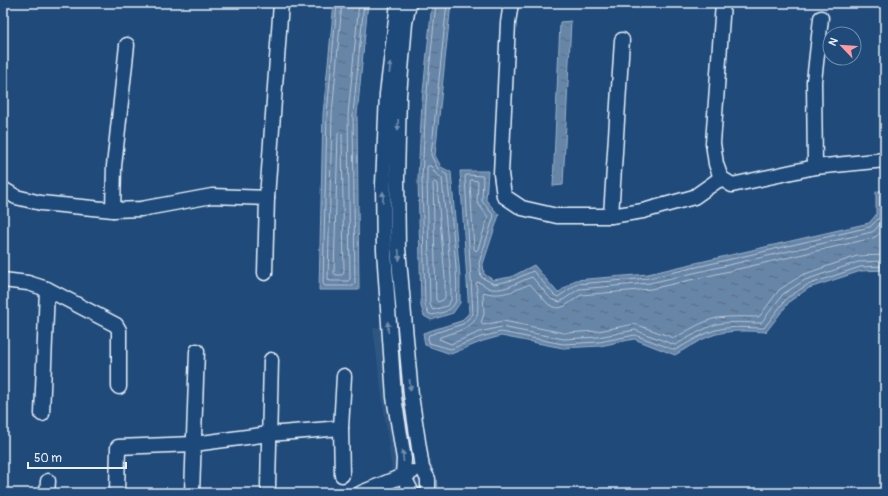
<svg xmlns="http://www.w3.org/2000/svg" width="888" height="496" font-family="Pangolin,sans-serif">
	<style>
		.built { fill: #2e5683 }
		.water { fill: url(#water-ripples); stroke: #9ab0c7 }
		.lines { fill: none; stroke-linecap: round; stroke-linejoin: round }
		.shore { stroke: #b4c6d8; stroke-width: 1 }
		.street-casing { stroke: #e8f1f8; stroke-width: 17 }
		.street { stroke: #1f4a7a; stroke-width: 14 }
		.oneway { fill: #6f8dac }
	</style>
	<defs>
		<pattern id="water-ripples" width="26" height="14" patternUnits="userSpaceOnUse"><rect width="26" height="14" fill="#6685a7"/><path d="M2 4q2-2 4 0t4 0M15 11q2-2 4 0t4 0" fill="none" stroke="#596d82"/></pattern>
	</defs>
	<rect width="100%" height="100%" fill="#1f4a7a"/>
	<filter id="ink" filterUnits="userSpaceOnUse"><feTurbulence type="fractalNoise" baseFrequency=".025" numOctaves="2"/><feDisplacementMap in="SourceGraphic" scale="8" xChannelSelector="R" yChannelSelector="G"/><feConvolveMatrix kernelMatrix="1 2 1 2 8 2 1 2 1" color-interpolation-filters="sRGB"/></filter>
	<g filter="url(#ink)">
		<path class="built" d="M407 324 415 404 440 493H399L392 471 373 328Z"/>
		<g class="water">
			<path d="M334 3H368L357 115 359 290H319L323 114Z"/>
			<path d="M432 3H451L435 155 441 167 451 172 460 277V303L453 313 431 320 424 316 421 306 418 178 422 102Z"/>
			<path d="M571 21 563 185 553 186 560 22Z"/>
			<path d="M460 171H488L486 200 499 215 483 264 484 274 493 280 511 277 534 265 558 293 575 280 648 274 869 223 876 215V192L885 189V270L861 271 809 288 790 301 766 332C751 331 736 330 721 333 705 336 689 347 675 355L634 339 600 346 563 348 501 336 483 341 451 354 425 345 423 333 461 321 469 313Z"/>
		</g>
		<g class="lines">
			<g class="shore">
				<path d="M337 3 327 114 323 284 325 286H353L355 284 353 115 364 3"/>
				<path d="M342 3 332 114 328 279 330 281H348L350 279 348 115 359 3"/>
				<path d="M436 3 426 102 422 177 425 305 428 313 432 315C441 313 450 312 455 303 461 293 449 194 447 175L438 169 431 155 447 3"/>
				<path d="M340 132 342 134 344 273 342 275H336L334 273 338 134Z"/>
				<path d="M429 166H431L435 173 442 178 451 278V300L447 306 433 310 432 309 430 304 427 178V167Z"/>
				<path d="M471 180 478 181 477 202 488 217 478 249 476 251 474 249 470 182Z"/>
				<path d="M435 182 437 184 445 278V298L443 300 438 302 436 300 433 184Z"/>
				<path d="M885 193 880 196V217L870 227 649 278 577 284 558 297 554 295 533 271 513 280 494 284 481 277 479 263 494 216 482 201 483 176 466 175 465 177 473 314 463 324 429 335 428 338 429 343 451 349 481 337 501 332 563 344 599 342 635 335 675 350C689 343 704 332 720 329 735 326 749 328 764 328L787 298 807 285 860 267 885 266"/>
				<path d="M885 217 876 229 872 232 650 283 579 289 560 302 551 299 532 277C519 281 506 291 492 289 487 288 482 283 478 282L476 283C477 292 479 307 477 315 474 329 451 333 440 337L439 339 451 344 480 332 501 327 564 339 598 337 635 330 675 345C688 338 702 329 717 324 732 321 747 323 761 323L783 294 805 280 858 262 885 261"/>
				<path d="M885 228 878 235 873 238 651 289 581 295 565 306 559 308 553 307 548 304 530 284C515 290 500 298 484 292L483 294 484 314 481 323 483 325 503 321 564 333 598 331 635 324 674 338C688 331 702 321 717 318 731 316 745 317 759 317L779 290 802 275 857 256 885 255"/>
			</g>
			<defs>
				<g id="street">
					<path d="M398 3 387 94 383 184 384 250 394 397 404 459 403 475 412 493"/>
					<path d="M409 3 405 23 399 95 397 178 398 248 411 395 422 468 428 479V493"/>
					<path d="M511 3 508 23 501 174 504 196 522 208 557 216H611L643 211 694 197 721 178"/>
					<path d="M723 3 713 143 716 164 721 178 732 185 815 167 885 160"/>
					<path d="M815 167 814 81 821 18"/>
					<path d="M3 189 16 197 41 203 113 210 141 209 212 196 267 198"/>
					<path d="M113 210 114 166 127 45"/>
					<path d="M611 216 622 40"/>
					<path d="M265 273 267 198 281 3"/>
					<path d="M3 280 28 283 47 289 116 325 119 330V387"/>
					<path d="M42 414 47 289"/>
					<path d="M342 475 341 428 344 376"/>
					<path d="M268 486 271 360"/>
					<path d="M47 493 48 481"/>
					<path d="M117 493 118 447 194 444 269 434 341 428"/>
					<path d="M192 493 197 351"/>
					<path d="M361 493 412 472"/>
				</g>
			</defs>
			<use href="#street" class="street-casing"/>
			<use href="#street" class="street"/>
		</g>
		<defs><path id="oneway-solid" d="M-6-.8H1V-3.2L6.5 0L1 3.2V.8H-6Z"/></defs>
		<g class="oneway">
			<use href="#oneway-solid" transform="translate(390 68) rotate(-83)"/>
			<use href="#oneway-solid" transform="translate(398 125) rotate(92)"/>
			<use href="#oneway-solid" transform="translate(383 197) rotate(-91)"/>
			<use href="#oneway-solid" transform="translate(399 255) rotate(86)"/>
			<use href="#oneway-solid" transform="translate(388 327) rotate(-93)"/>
			<use href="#oneway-solid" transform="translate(410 385) rotate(85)"/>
			<use href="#oneway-solid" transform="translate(403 456) rotate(-95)"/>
		</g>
	</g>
	<rect width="888" height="496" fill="none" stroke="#1f4a7a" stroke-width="16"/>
	<rect x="8" y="8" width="872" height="480" fill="none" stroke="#e8f1f8" stroke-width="1.5" filter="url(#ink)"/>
	<g transform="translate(842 46) rotate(295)"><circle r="19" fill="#1f4a7a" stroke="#6f8dac"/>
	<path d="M0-3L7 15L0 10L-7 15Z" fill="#ff9aa2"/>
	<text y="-6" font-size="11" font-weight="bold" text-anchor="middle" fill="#e8f1f8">N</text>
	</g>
	<path d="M28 462v6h98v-6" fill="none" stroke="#e8f1f8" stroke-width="2"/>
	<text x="34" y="462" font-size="12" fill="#e8f1f8" stroke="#1f4a7a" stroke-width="3" paint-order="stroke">50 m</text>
</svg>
